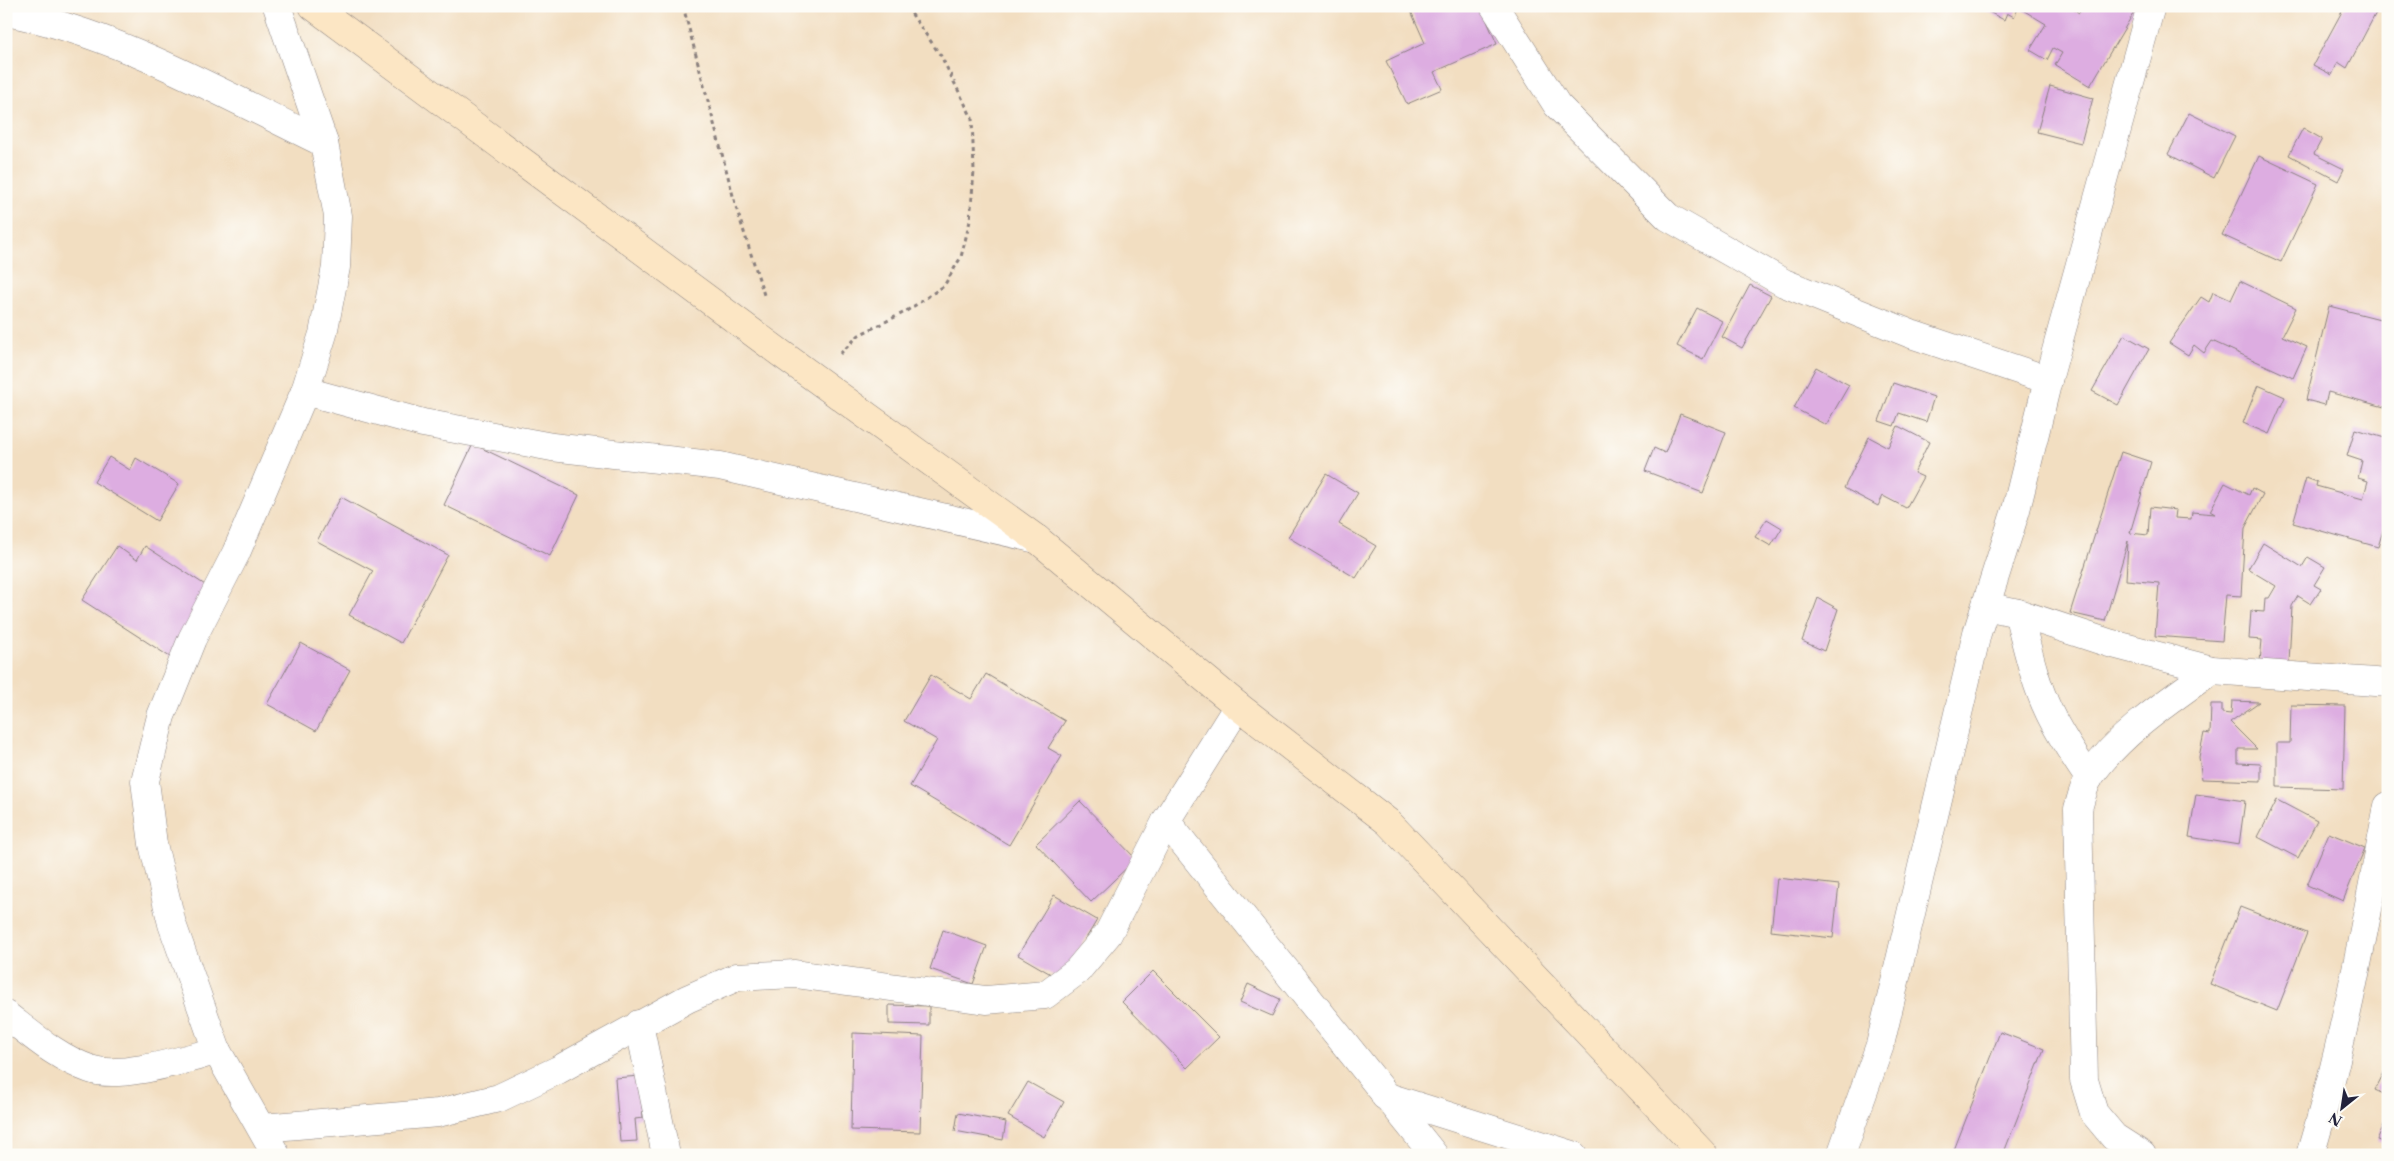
<svg xmlns="http://www.w3.org/2000/svg" width="2394" height="1161" font-family="'Libre Caslon Text',serif">
	<style>
		.building { fill: #ddade1 }
		.lines { fill: none; stroke-linecap: round; stroke-linejoin: round }
		.street-casing { stroke: #8a807e; stroke-width: 29 }
		.secondary-casing { stroke: #8a807e; stroke-width: 29 }
		.path { stroke: #8a807e; stroke-width: 3; stroke-dasharray: 4 4; stroke-linecap: butt }
		.street { stroke: #fff; stroke-width: 28 }
		.secondary { stroke: #fce6c4; stroke-width: 28 }
	</style>
	<rect width="100%" height="100%" fill="#fdfcf7"/>
	<filter id="ink" filterUnits="userSpaceOnUse"><feTurbulence type="fractalNoise" baseFrequency=".02" numOctaves="2"/><feDisplacementMap in="SourceGraphic" scale="10" xChannelSelector="R" yChannelSelector="G"/><feConvolveMatrix kernelMatrix="1 2 1 2 8 2 1 2 1" color-interpolation-filters="sRGB"/></filter>
	<filter id="wash" filterUnits="userSpaceOnUse"><feTurbulence type="fractalNoise" baseFrequency=".0096" numOctaves="4" result="noise"/><feDisplacementMap in="SourceGraphic" scale="20" xChannelSelector="R" yChannelSelector="G"/><feGaussianBlur stdDeviation="1.12" result="paint"/><feColorMatrix in="noise" values="0 0 0 0 0 0 0 0 0 0 0 0 0 0 0 0 0 1.4 0 .05"/><feComposite in="paint" operator="in"/></filter>
	<g filter="url(#wash)">
		<rect width="100%" height="100%" fill="#f2dec1"/>
		<g id="blocks">
			<g class="building">
				<path d="M1416 6H1492L1486 19 1497 44 1434 72 1442 89 1407 104 1386 61 1425 43 1410 9Z"/>
				<path d="M1978 6H2013L2018 9 2014 17 2007 13 2004 20Z"/>
				<path d="M2016 6H2069L2079 13 2083 6H2131L2136 9 2090 86 2055 65 2062 53 2053 48 2047 60 2030 50 2046 24Z"/>
				<path d="M2345 6 2379 7 2347 68 2338 62 2332 75 2313 65Z"/>
				<path d="M2050 86 2093 98 2081 143 2037 132Z"/>
				<path d="M2189 113 2235 136 2214 178 2168 154Z"/>
				<path d="M2303 128 2322 139 2314 154 2344 169 2338 181 2289 155Z"/>
				<path d="M2259 156 2318 184 2281 262 2222 235Z"/>
				<path d="M2240 281 2296 308 2282 336 2307 347 2293 378 2212 341 2204 353 2194 345 2188 355 2169 343 2201 297 2209 302 2213 292 2231 300Z"/>
				<path d="M1750 285 1771 296 1742 348 1722 337Z"/>
				<path d="M2329 306 2388 321V408L2328 392 2325 405 2306 400Z"/>
				<path d="M1697 308 1722 321 1703 359 1677 346Z"/>
				<path d="M2124 335 2149 349 2118 405 2092 391Z"/>
				<path d="M1816 367 1849 385 1826 425 1794 408Z"/>
				<path d="M1893 383 1934 397 1926 422 1899 413 1894 426 1879 421Z"/>
				<path d="M2258 385 2285 397 2269 434 2243 423Z"/>
				<path d="M1680 414 1726 432 1703 493 1645 471 1654 448 1665 453Z"/>
				<path d="M1898 426 1929 442 1914 473 1923 477 1906 508 1883 496 1878 506 1844 488 1869 437 1888 447Z"/>
				<path d="M2355 429 2388 439V514L2378 547 2293 523 2306 478 2317 482 2316 486 2363 499 2368 481 2358 478 2362 461 2347 456Z"/>
				<path d="M473 444 579 495 550 556 444 505Z"/>
				<path d="M2121 452 2151 462 2130 533 2148 535 2150 507 2176 510 2175 518 2191 519 2192 512 2215 514 2210 511 2225 483 2249 495 2252 488 2263 494 2245 528 2241 596 2226 595 2222 641 2155 636 2159 583 2126 580 2128 541 2105 621 2070 613Z"/>
				<path d="M109 457 130 470 136 458 179 484 157 521 94 482Z"/>
				<path d="M1326 474 1358 493 1339 524 1376 546 1356 578 1288 537Z"/>
				<path d="M341 497 448 555 401 643 349 615 373 571 317 541Z"/>
				<path d="M1767 519 1782 528 1771 546 1755 537Z"/>
				<path d="M2263 543 2302 567 2308 557 2325 567 2314 585 2321 589 2311 604 2298 596 2292 606 2289 663 2260 662 2262 640 2249 639 2251 611 2264 612 2265 598H2269L2276 586 2248 569Z"/>
				<path d="M117 546 137 560 145 546 213 590 170 657 82 600Z"/>
				<path d="M1818 598 1838 609 1824 651 1802 641Z"/>
				<path d="M301 643 350 670 316 731 267 704Z"/>
				<path d="M986 674 1065 721 1048 748 1062 756 1009 845 910 786 937 740 904 721 931 675 971 699Z"/>
				<path d="M2232 701 2259 702 2230 722 2257 749H2238V763L2261 764V781L2202 779 2199 757 2204 733 2210 734 2211 704H2222V713L2231 714Z"/>
				<path d="M2291 705 2345 706 2343 789 2277 787V743H2290Z"/>
				<path d="M2196 794 2245 801 2239 845 2189 837Z"/>
				<path d="M2277 800 2317 821 2298 858 2258 837Z"/>
				<path d="M1080 801 1136 859 1091 902 1036 844Z"/>
				<path d="M2329 833 2365 848 2343 901 2307 885Z"/>
				<path d="M1777 878 1839 885 1833 938 1771 931Z"/>
				<path d="M1054 895 1097 920 1061 980 1018 955Z"/>
				<path d="M2240 907 2307 933 2277 1011 2210 984Z"/>
				<path d="M943 930 987 946 973 984 930 969Z"/>
				<path d="M1153 971 1219 1037 1187 1068 1122 1002Z"/>
				<path d="M1248 984 1280 999 1272 1016 1240 1002Z"/>
				<path d="M889 1005 929 1006V1025L889 1024Z"/>
				<path d="M2000 1032 2044 1049 2003 1155H1952Z"/>
				<path d="M853 1033 923 1036 920 1132 851 1130Z"/>
				<path d="M2388 1065V1096L2375 1090Z"/>
				<path d="M640 1076 643 1118 635 1119 637 1141 620 1142 615 1078Z"/>
				<path d="M1028 1082 1064 1102 1044 1137 1008 1116Z"/>
				<path d="M958 1113 1006 1122 1003 1140 955 1131Z"/>
				<path d="M2388 1116V1144L2377 1140Z"/>
				<path d="M2382 1149 2388 1152V1155H2379Z"/>
			</g>
		</g>
	</g>
	<g filter="url(#ink)">
		<use href="#blocks" fill-opacity="0" stroke="#8a807e" stroke-width="1"/>
		<g class="lines">
			<defs>
				<g id="street">
					<path d="M1494 6 1557 105 1668 217 1784 283 1911 334 2048 380"/>
					<path d="M6 12C118 33 222 94 324 143"/>
					<path d="M305 391 423 423 552 447 720 466 1037 539"/>
					<path d="M1986 606 2018 613 2109 643 2212 670 2388 683"/>
					<path d="M2018 613C2027 646 2034 681 2049 712 2060 735 2074 756 2089 778"/>
					<path d="M1166 821 1434 1155"/>
					<path d="M6 1015C32 1035 58 1058 90 1069 121 1080 184 1059 217 1051"/>
					<path d="M639 1024 666 1155"/>
					<path d="M1385 1096 1573 1155"/>
					<path d="M262 1128 438 1113 499 1098 558 1070 687 999 737 977 795 974 986 1000 1045 995 1077 971 1108 934 1166 821 1238 706"/>
					<path d="M276 1155 217 1051 172 924 153 844 145 781 161 716 192 639 236 553 305 391 323 334 336 267 338 216 324 143 277 6"/>
					<path d="M1841 1155 1880 1045 1977 633 2016 510 2048 380 2151 6"/>
					<path d="M2142 1155 2114 1137 2094 1113 2084 1080 2078 809C2081 798 2084 785 2090 776 2121 732 2169 701 2212 670"/>
					<path d="M2310 1155C2345 1041 2365 923 2388 806"/>
				</g>
				<path id="secondary" d="M313 6 783 355 1037 539 1238 706 1388 822 1704 1155"/>
			</defs>
			<use href="#street" class="street-casing"/>
			<use href="#secondary" class="secondary-casing"/>
			<g class="path">
				<path d="M683 6 736 207 765 298"/>
				<path d="M840 354 859 335 905 312 944 286 961 257 970 221 974 171 972 118 941 56 906 6"/>
			</g>
			<use href="#street" class="street"/>
			<use href="#secondary" class="secondary"/>
		</g>
	</g>
	<rect width="2394" height="1161" fill="none" stroke="#fdfcf7" stroke-width="25"/>
	<g transform="translate(2342 1108) rotate(210)" stroke="#fdfcf7" stroke-width="4" paint-order="stroke">
	<path d="M0-4L9 19L0 12L-9 19Z" fill="#22223b"/>
	<text y="-8" font-size="14" font-weight="bold" text-anchor="middle" fill="#22223b">N</text>
	</g>
</svg>
